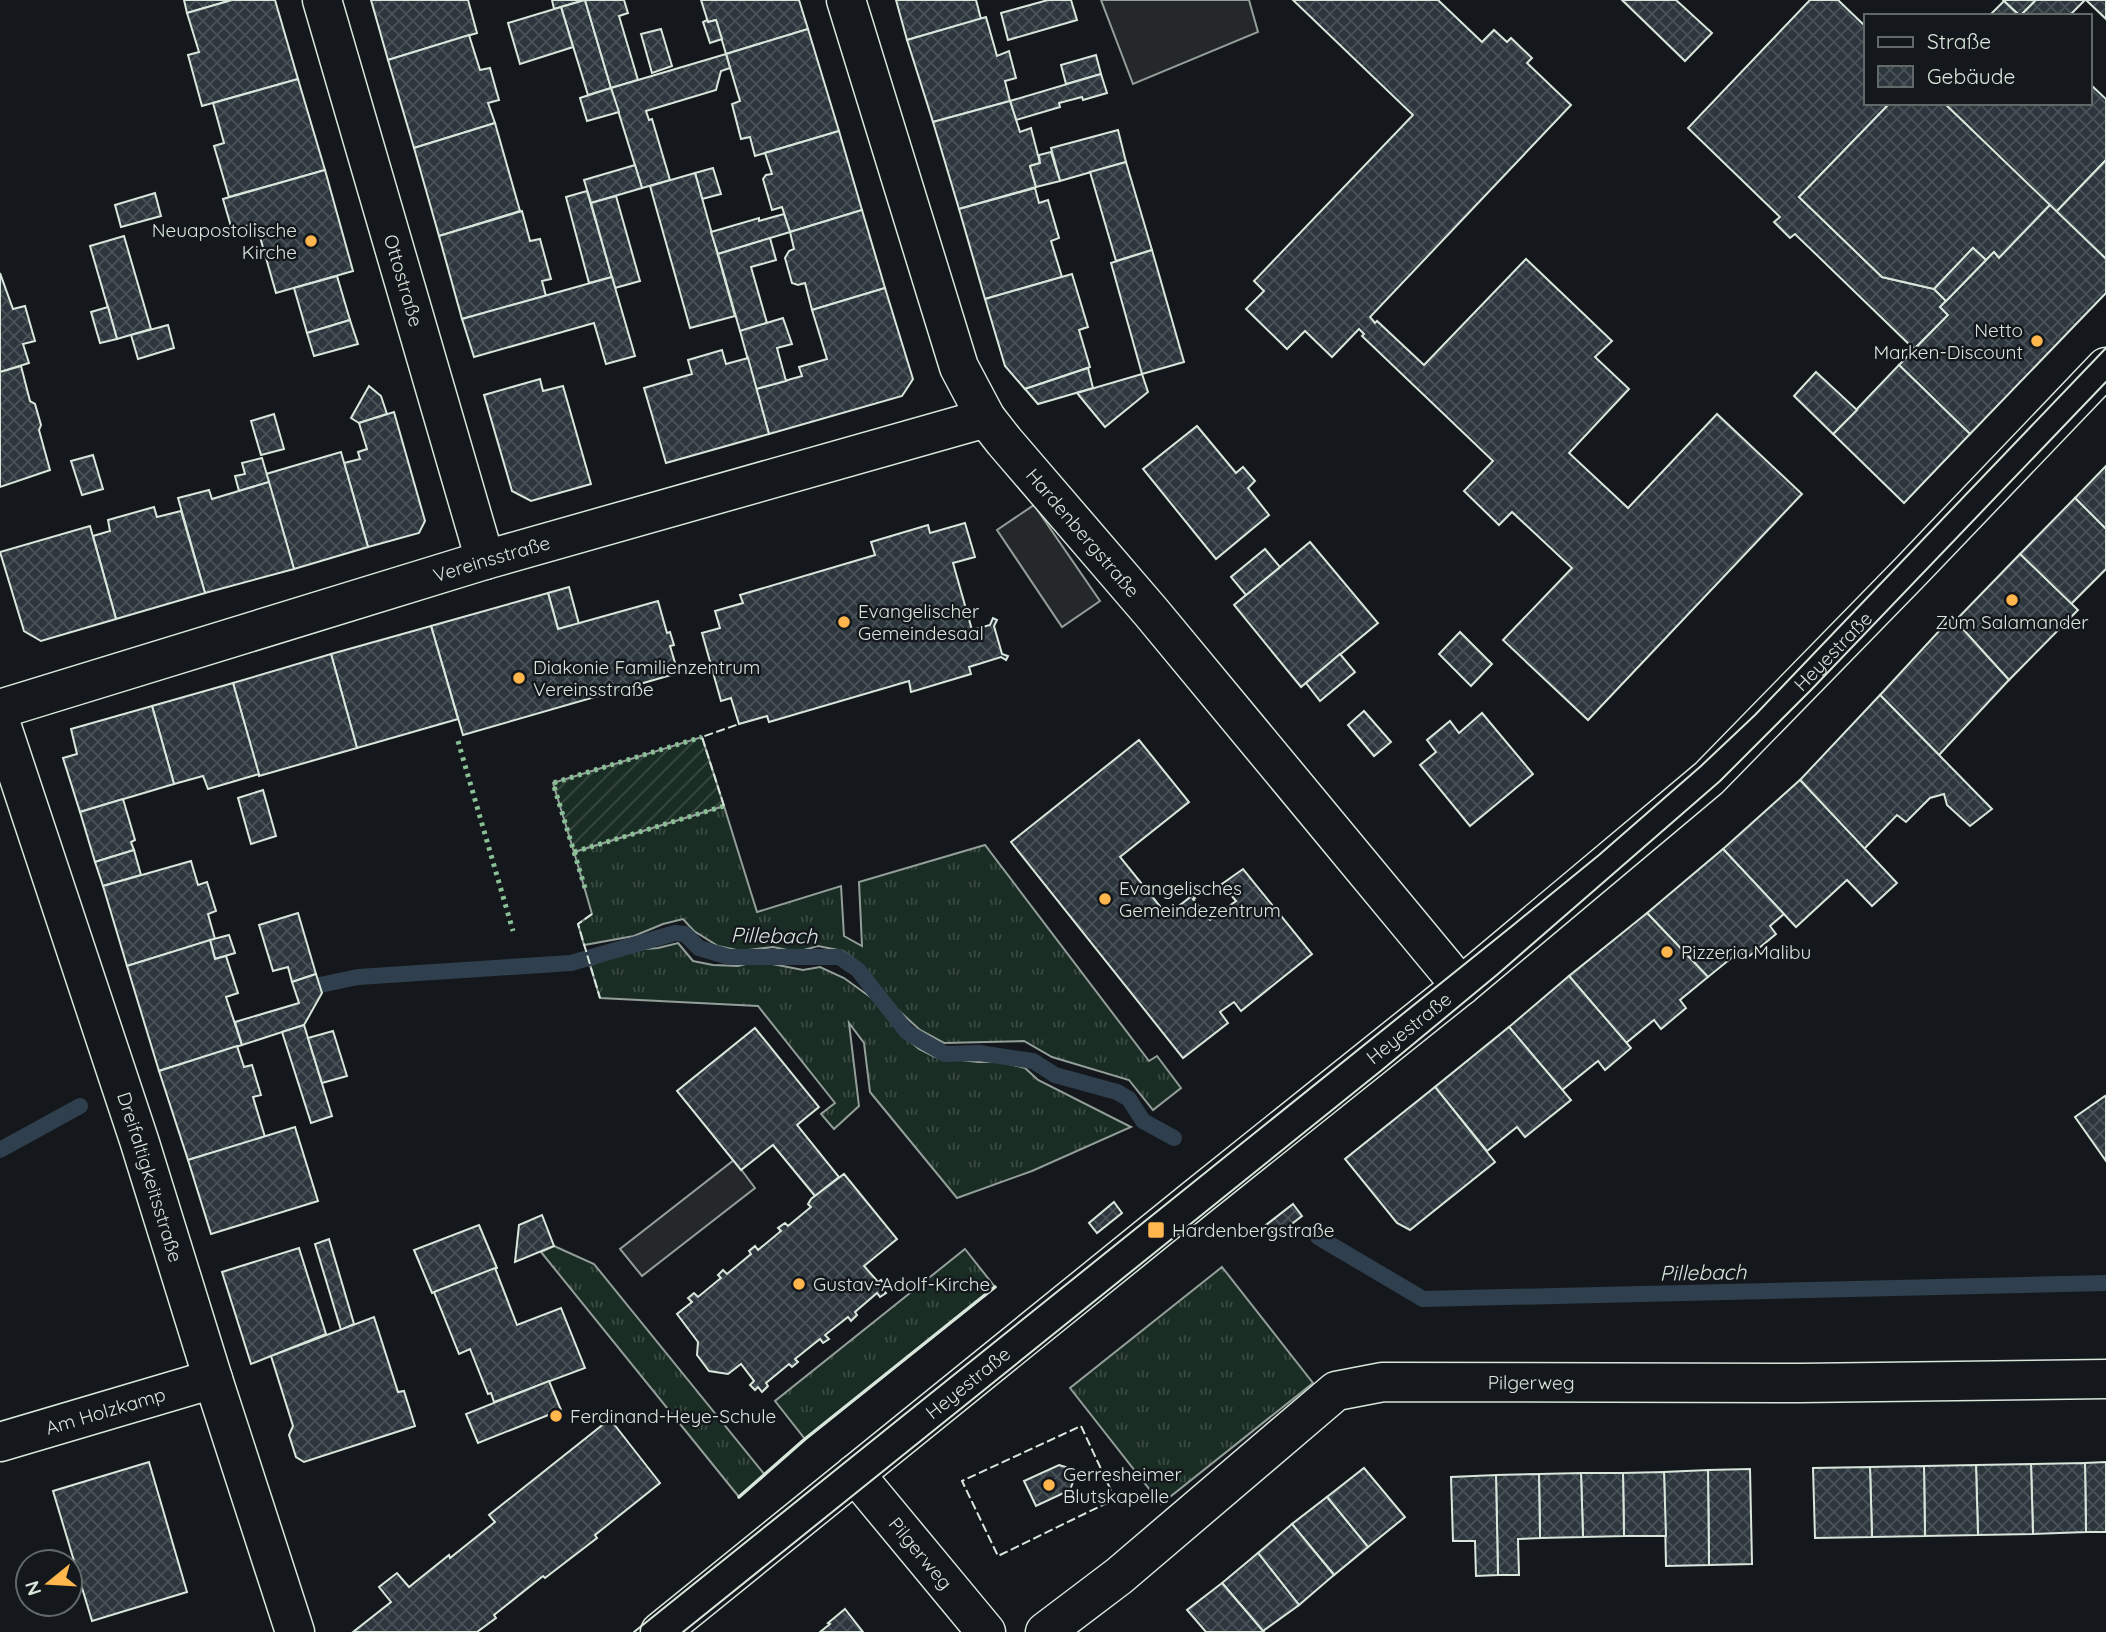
<svg xmlns="http://www.w3.org/2000/svg" width="2106" height="1632" font-family="Quicksand,sans-serif">
	<style>
		.grass { fill: url(#grass-tufts); stroke: #939e99; stroke-width: 2 }
		.garden { fill: url(#garden-furrows); stroke: #939e99; stroke-width: 2 }
		.parking { fill: #24282b; stroke: #939e99; stroke-width: 2 }
		.lines { fill: none; stroke-linecap: round; stroke-linejoin: round }
		.stream { stroke: #2f3f4d; stroke-width: 16 }
		.building { fill: url(#building-cross-hatch); stroke: #d8e6dc; stroke-width: 2 }
		.street-casing { stroke: #d8e6dc; stroke-width: 41 }
		.secondary-casing { stroke: #d8e6dc; stroke-width: 41 }
		.street { stroke: #14181c; stroke-width: 38 }
		.secondary { stroke: #14181c; stroke-width: 38 }
		.tram { stroke: #d8e6dc; stroke-width: 2 }
		.hedge { stroke: #8ac095; stroke-width: 5; stroke-dasharray: 3.5 5; stroke-linecap: butt }
		.fence { stroke: #d8e6dc; stroke-width: 2; stroke-dasharray: 9 3.5; stroke-linecap: butt }
		.wall { stroke: #d8e6dc; stroke-width: 3.5 }
		.poi-dot { fill: #ffb74d; stroke: #14181c; stroke-width: 2.5 }
		.labels { text-anchor: middle; dominant-baseline: central; stroke-width: 5; stroke-linejoin: round; paint-order: stroke }
		.poi-label { font-size: 19px; fill: #d8e6dc; stroke: #14181c; text-anchor: start }
		.street-label { font-size: 19px; fill: #d8e6dc; stroke: #14181c }
		.water-label { font-size: 21px; font-style: italic; fill: #d8e6dc; stroke: #14181c }
	</style>
	<defs>
		<pattern id="grass-tufts" width="24" height="20" patternUnits="userSpaceOnUse" patternTransform="scale(1.75)"><rect width="24" height="20" fill="#1a2d24"/><path d="M3 7l-1-3M5 7V3M7 7l1-3M15 17l-1-3M17 17v-4M19 17l1-3" fill="none" stroke="#3b4b43"/></pattern>
		<pattern id="garden-furrows" width="10" height="10" patternUnits="userSpaceOnUse" patternTransform="scale(1.75)"><rect width="10" height="10" fill="#1a2d24"/><path d="M-1 1l2-2M0 10L10 0M9 11l2-2" fill="none" stroke="#3b4b43"/></pattern>
		<pattern id="building-cross-hatch" width="8" height="8" patternUnits="userSpaceOnUse" patternTransform="scale(1.75)"><rect width="8" height="8" fill="#2c363c"/><path d="M0 0l8 8M0 8l8-8" fill="none" stroke="#4a5358"/></pattern>
	</defs>
	<rect width="100%" height="100%" fill="#14181c"/>
	<g class="grass">
		<path d="M724 806 757 912 841 886 844 936 862 946 859 882 985 845 1149 1061 1157 1056 1181 1088 1153 1110 1129 1080 1052 1057 1024 1041 944 1043 920 1030 897 1009 862 965 843 951 818 946 797 952 773 947 741 951 718 946 694 931 683 919 663 924 634 936 584 945 578 924 592 914 574 852Z"/>
		<path d="M678 943 693 961 713 965 738 966 757 961 803 970 820 967 844 978 880 1004 905 1037 919 1049 935 1057 978 1062H1000L1025 1068 1038 1080 1131 1127 1032 1171 957 1198 870 1092 864 1043 849 1023 859 1106 834 1129 821 1114 835 1103 758 1006 600 998 590 965 631 950 658 948Z"/>
		<path d="M554 1246 594 1264 765 1475 739 1497 541 1252Z"/>
		<path d="M965 1249 995 1287 805 1439 775 1401Z"/>
		<path d="M1222 1267 1313 1383 1161 1504 1070 1388Z"/>
	</g>
	<path class="garden" d="M702 737 724 806 574 852 553 783Z"/>
	<g class="parking">
		<path d="M1101 0H1249L1258 32 1133 84Z"/>
		<path d="M1034 505 1100 601 1062 627 997 530Z"/>
		<path d="M734 1160 755 1188 642 1276 620 1249Z"/>
	</g>
	<g class="lines">
		<g class="stream">
			<path d="M320 985 358 977 571 963 675 933 685 934 699 948 729 957H839L858 970 907 1032 945 1054 979 1053 1033 1061 1055 1075 1117 1092 1129 1099 1143 1121 1174 1138"/>
			<path d="M0 1150 80 1106"/>
			<path d="M1318 1237 1423 1299 2106 1283"/>
		</g>
	</g>
	<g class="building">
		<path d="M184 0H232L187 13Z"/>
		<path d="M232 0H275L298 79 202 106 188 55 199 52 187 13Z"/>
		<path d="M371 0H468L477 33 388 60Z"/>
		<path d="M552 0H585L554 9Z"/>
		<path d="M585 0 611 88 588 95 561 7Z"/>
		<path d="M585 0H624L628 13 619 16 638 80 611 88Z"/>
		<path d="M701 0H799L808 29 726 54 716 20 708 22Z"/>
		<path d="M896 0H976L981 19 907 40Z"/>
		<path d="M1048 0H1071L1077 20 1008 40 1001 13Z"/>
		<path d="M1293 0H1438L1482 42 1494 30 1507 42 1511 38 1532 58 1527 63 1571 105 1370 317 1375 323 1377 321 1424 365 1526 259 1612 341 1595 357 1629 389 1569 453 1628 508 1717 414 1802 494 1588 720 1503 640 1572 568 1512 512 1499 525 1464 491 1493 461 1362 336 1364 334 1359 329 1332 357 1305 331 1287 349 1246 309 1264 291 1254 281 1413 115Z"/>
		<path d="M1622 0H1676L1712 33 1685 61Z"/>
		<path d="M1810 0H1838L1866 27V103H1890L1799 197 1882 277 1934 289 1946 301 1940 307 1948 315 1914 349 1795 234 1790 238 1774 222 1780 217 1688 128Z"/>
		<path d="M2003 0H2036L2020 16Z"/>
		<path d="M2036 0H2085L2069 16H2020Z"/>
		<path d="M2086 0H2106V19Z"/>
		<path d="M2004 1 2020 16H1989Z"/>
		<path d="M561 7 573 47 520 64 508 23Z"/>
		<path d="M986 17 997 56 1009 51 1016 78 1005 81 1010 101 933 122 907 40Z"/>
		<path d="M707 20 708 22 716 20 722 39 710 43 703 22Z"/>
		<path d="M661 29 672 66 652 73 641 34Z"/>
		<path d="M808 29 839 131 755 156 750 137 741 139 732 104 740 101 726 54Z"/>
		<path d="M469 35 480 70 490 68 499 100 488 103 495 123 414 148 388 60Z"/>
		<path d="M726 54 730 68 721 71 716 90 646 111 649 120 652 119 670 180 642 188 611 88Z"/>
		<path d="M1096 55 1101 74 1066 84 1061 65Z"/>
		<path d="M1101 74 1107 93 1083 100 1082 97 1059 103 1060 107 1016 120 1010 101Z"/>
		<path d="M298 79 325 170 229 197 214 146 224 143 213 103Z"/>
		<path d="M2090 84 2106 99V160L2056 212 1944 103H2090Z"/>
		<path d="M611 88 619 112 587 121 580 98Z"/>
		<path d="M1010 101 1020 132 1031 128 1040 163 1030 166 1036 187 959 209 933 122Z"/>
		<path d="M1890 103H1944L2050 205 1999 258 1994 252 1986 260 1973 248 1934 289 1882 277 1799 197Z"/>
		<path d="M495 123 520 211 439 236 414 148Z"/>
		<path d="M1118 130 1126 162 1060 181 1051 148Z"/>
		<path d="M839 131 862 210 790 232 782 207 772 210 763 179 766 175 772 174 765 153Z"/>
		<path d="M1051 152 1060 181 1036 187 1030 166 1040 163 1039 155Z"/>
		<path d="M2106 160V259L2056 212Z"/>
		<path d="M1126 162 1152 250 1116 261 1090 172Z"/>
		<path d="M635 165 642 188 591 203 584 180Z"/>
		<path d="M713 168 721 194 702 199 695 173Z"/>
		<path d="M325 170 353 271 276 293 256 223 232 230 223 199Z"/>
		<path d="M695 173 735 316 690 328 650 186Z"/>
		<path d="M1035 188 1039 203 1048 200 1059 238 1051 241 1062 277 985 299 959 209Z"/>
		<path d="M587 191 612 277 589 283 566 197Z"/>
		<path d="M155 193 161 216 121 227 115 205Z"/>
		<path d="M616 196 640 281 615 288 591 203Z"/>
		<path d="M2050 205 2106 259V293L1970 434 1899 365 1948 315 1940 307 1946 301 1994 252 1999 258Z"/>
		<path d="M862 210 885 288 812 310 805 283 798 285 792 283 785 258 789 251 794 249 790 232Z"/>
		<path d="M522 211 530 241 540 239 551 279 542 281 546 296 462 319 439 236Z"/>
		<path d="M784 214 790 232 718 254 711 232 759 218V221Z"/>
		<path d="M124 236 151 329 117 339 90 246Z"/>
		<path d="M770 238 776 260 751 267 767 323 740 331 718 254Z"/>
		<path d="M1973 248 1986 260 1946 301 1934 289Z"/>
		<path d="M1152 250 1184 362 1142 374 1111 263Z"/>
		<path d="M0 273 13 309 25 306 35 341 23 344 29 363 0 372Z"/>
		<path d="M1072 274 1088 327 1079 330 1090 367 1025 389 1005 366 985 299Z"/>
		<path d="M337 276 350 320 307 333 294 288Z"/>
		<path d="M612 277 635 356 606 364 594 323 474 357 462 319Z"/>
		<path d="M885 288 913 379 902 396 769 434 756 389 802 376 799 367 827 359 812 310Z"/>
		<path d="M108 307 117 339 100 343 91 312Z"/>
		<path d="M783 318 792 344 777 348 786 381 756 389 740 331Z"/>
		<path d="M350 320 358 344 314 356 307 333Z"/>
		<path d="M168 325 174 348 138 359 131 335Z"/>
		<path d="M722 350 726 364 748 358 769 434 666 463 644 388 692 374 688 360Z"/>
		<path d="M1899 365 1970 434 1904 503 1833 434Z"/>
		<path d="M21 366 30 401 35 404 41 425 39 430 50 470 0 487V372Z"/>
		<path d="M1088 368 1093 388 1038 404 1025 389Z"/>
		<path d="M1816 372 1857 410 1833 434 1794 396Z"/>
		<path d="M1142 374 1148 392 1105 427 1077 393Z"/>
		<path d="M540 379 543 391 563 386 591 484 531 501 512 491 484 395Z"/>
		<path d="M369 386 381 396 387 414 359 423 351 418Z"/>
		<path d="M394 412 425 521 419 533 368 547 344 463 360 459 358 452 367 449 359 423Z"/>
		<path d="M274 414 284 449 261 455 251 421Z"/>
		<path d="M1197 426 1236 473 1243 467 1255 481 1248 488 1269 515 1216 559 1143 469Z"/>
		<path d="M341 452 368 547 294 569 266 474Z"/>
		<path d="M93 455 103 489 82 495 71 461Z"/>
		<path d="M262 458 269 482 239 491 235 476 245 474 242 463Z"/>
		<path d="M2106 466V529L2075 498Z"/>
		<path d="M269 482 294 569 205 593 178 498 209 490 212 499Z"/>
		<path d="M2075 498 2106 529V569L2071 604 2020 554Z"/>
		<path d="M154 507 157 517 181 511 205 593 116 619 93 536 110 531 108 520Z"/>
		<path d="M965 523 975 557 953 563 972 630 990 625 993 618 997 620 994 626 1002 654 1008 656 1006 660 1001 657 969 667 971 674 911 692 909 681 769 722 767 716 739 724 731 698 721 701 702 633 720 628 715 611 743 603 740 595 875 555 871 542 928 525 930 533Z"/>
		<path d="M90 526 116 619 41 641 24 631 0 552Z"/>
		<path d="M1310 542 1378 623 1301 687 1234 605Z"/>
		<path d="M1265 549 1280 567 1246 595 1231 577Z"/>
		<path d="M2020 554 2078 610 2009 680 1955 621Z"/>
		<path d="M569 587 579 624 558 629 548 593Z"/>
		<path d="M548 593 558 629 658 601 667 633 670 632 674 645 670 646 678 673 463 735 431 626Z"/>
		<path d="M1952 617 2009 680 1939 755 1880 695Z"/>
		<path d="M431 626 458 719 357 748 331 654Z"/>
		<path d="M1460 632 1492 664 1471 686 1439 654Z"/>
		<path d="M331 654 357 748 259 776 233 683Z"/>
		<path d="M1340 654 1355 672 1320 701 1306 683Z"/>
		<path d="M233 683 259 774 208 789 203 776 174 784 152 706Z"/>
		<path d="M1880 695 1939 755 1992 809 1970 826 1947 805 1944 794 1930 798 1906 822 1897 815 1864 849 1800 780Z"/>
		<path d="M152 706 174 784 80 812 63 758 77 754 71 729Z"/>
		<path d="M1364 711 1391 742 1374 756 1348 725Z"/>
		<path d="M1482 713 1533 774 1470 826 1420 765 1436 752 1427 740 1450 721 1459 733Z"/>
		<path d="M1139 740 1189 802 1120 857 1167 915 1193 895 1195 898 1193 899 1210 920 1236 901 1222 884 1243 869 1312 954 1241 1011 1234 1002 1220 1012 1228 1023 1183 1058 1011 842Z"/>
		<path d="M1800 780 1897 883 1872 906 1847 880 1796 927 1723 849Z"/>
		<path d="M263 790 276 836 251 844 238 798Z"/>
		<path d="M123 799 135 840 131 842 134 850 95 862 80 812Z"/>
		<path d="M1723 849 1784 914 1770 926 1776 934 1747 958 1740 951 1708 977 1647 913Z"/>
		<path d="M134 850 141 875 103 886 95 862Z"/>
		<path d="M191 861 198 885 207 882 216 911 208 914 215 939 127 966 103 886Z"/>
		<path d="M298 913 316 974 292 982 288 967 273 971 259 925Z"/>
		<path d="M1647 913 1708 977 1680 1000 1686 1008 1661 1029 1654 1020 1626 1043 1569 976Z"/>
		<path d="M229 935 235 953 215 959 210 940Z"/>
		<path d="M210 940 215 959 226 956 238 993 226 997 242 1045 159 1071 127 966Z"/>
		<path d="M316 974 322 993 304 1025 242 1045 235 1022 299 1003 292 982Z"/>
		<path d="M1569 976 1631 1048 1605 1070 1598 1061 1562 1090 1509 1027Z"/>
		<path d="M304 1025 332 1116 311 1123 282 1032Z"/>
		<path d="M1509 1027 1571 1100 1525 1137 1517 1127 1487 1151 1435 1087Z"/>
		<path d="M755 1028 819 1107 797 1125 839 1177 815 1196 773 1145 741 1170 677 1091Z"/>
		<path d="M333 1031 347 1076 322 1083 308 1038Z"/>
		<path d="M237 1046 244 1067 252 1065 261 1095 253 1097 265 1137 188 1160 159 1071Z"/>
		<path d="M1435 1087 1495 1162 1410 1230 1397 1223 1345 1159Z"/>
		<path d="M2105 1096 2106 1098V1161L2075 1117Z"/>
		<path d="M295 1127 318 1201 211 1234 188 1160Z"/>
		<path d="M844 1174 897 1239 864 1266 878 1282 881 1280 885 1286 882 1289 886 1293 880 1297 877 1293 855 1312 857 1315 851 1321 848 1317 825 1335 829 1339 823 1343 820 1339 795 1359 798 1362 792 1367 789 1364 766 1383 768 1386 762 1392 758 1387 755 1390 750 1385 754 1381 741 1364 728 1374 709 1371 697 1355 698 1342 677 1314 692 1302 688 1298 694 1293 698 1297 721 1278 718 1275 723 1270 727 1274 751 1254 749 1251 755 1246 758 1250 781 1231 778 1228 785 1223 788 1226 811 1207 808 1204 811 1199Z"/>
		<path d="M1114 1202 1122 1213 1097 1233 1089 1223Z"/>
		<path d="M1293 1204 1302 1216 1276 1236 1266 1225Z"/>
		<path d="M542 1215 554 1246 515 1262 519 1225Z"/>
		<path d="M479 1225 497 1268 432 1293 414 1250Z"/>
		<path d="M329 1239 354 1324 341 1330 315 1244Z"/>
		<path d="M299 1248 326 1334 251 1364 222 1272Z"/>
		<path d="M495 1268 517 1325 561 1308 585 1368 494 1402 491 1393 488 1394 470 1349 459 1354 434 1292Z"/>
		<path d="M374 1317 398 1392 404 1391 415 1426 304 1462 296 1457 289 1435 293 1426 271 1356Z"/>
		<path d="M549 1381 561 1410 478 1443 466 1414Z"/>
		<path d="M610 1419 660 1483 595 1535 597 1538 545 1578 543 1576 494 1615 496 1618 477 1632H353L391 1602 379 1587 397 1573 409 1587 449 1555 450 1558 495 1522 489 1515Z"/>
		<path d="M149 1462 187 1592 92 1621 53 1491Z"/>
		<path d="M2106 1462V1532H2086L2085 1463Z"/>
		<path d="M2085 1463 2086 1532 2033 1534 2031 1464Z"/>
		<path d="M2031 1464 2033 1534 1978 1535 1976 1465Z"/>
		<path d="M1059 1465 1069 1468 1074 1479 1070 1490 1036 1506 1024 1481Z"/>
		<path d="M1976 1465 1978 1535 1925 1536 1924 1466Z"/>
		<path d="M1924 1466 1925 1536 1872 1537 1870 1467Z"/>
		<path d="M1870 1467 1872 1537 1815 1538 1813 1468Z"/>
		<path d="M1364 1468 1405 1517 1368 1547 1327 1497Z"/>
		<path d="M1750 1469 1752 1564 1709 1565 1708 1470Z"/>
		<path d="M1708 1470 1709 1565 1666 1566 1664 1472Z"/>
		<path d="M1664 1472 1666 1536H1624L1623 1473Z"/>
		<path d="M1581 1473H1623L1624 1536 1583 1537Z"/>
		<path d="M1581 1473 1583 1537 1540 1538 1539 1474Z"/>
		<path d="M1539 1474 1540 1538 1518 1539 1519 1575H1498L1496 1475Z"/>
		<path d="M1496 1475 1498 1575 1476 1576 1475 1541H1453L1451 1477Z"/>
		<path d="M1327 1497 1368 1547 1334 1575 1292 1524Z"/>
		<path d="M1292 1524 1334 1575 1299 1605 1258 1553Z"/>
		<path d="M1258 1553 1299 1605 1263 1631 1222 1583Z"/>
		<path d="M1222 1583 1263 1631 1264 1632H1206L1187 1610Z"/>
		<path d="M845 1609 863 1632H820L830 1624 828 1623Z"/>
	</g>
	<g class="lines">
		<defs>
			<g id="street">
				<path id="s1" d="M322 0 485 560"/>
				<path id="s2" d="M846 0 959 367 986 418 1004 441 1151 612 1461 986"/>
				<path id="s3" d="M0 709 485 560 986 418"/>
				<path id="s4" d="M0 721 139 1140 213 1379 295 1632"/>
				<path id="s5" d="M0 1442 213 1379"/>
				<path id="s6" d="M855 1474 986 1632"/>
				<path id="s7" d="M1045 1632 1119 1576 1336 1391 1383 1382 1800 1383 2106 1379"/>
			</g>
			<g id="secondary">
				<path id="s8" d="M660 1632 1196 1198 1461 986 1709 778 1912 570 2106 367"/>
			</g>
		</defs>
		<use href="#street" class="street-casing"/>
		<use href="#secondary" class="secondary-casing"/>
		<use href="#street" class="street"/>
		<use href="#secondary" class="secondary"/>
		<g class="tram">
			<path d="M634 1632 1512 926 1599 855 1701 766 1755 715 2106 348"/>
			<path d="M683 1632 1382 1070 1498 974 1720 781 1810 691 2106 382"/>
		</g>
		<g class="hedge">
			<path d="M458 741 513 931"/>
			<path d="M574 852 724 806"/>
			<path d="M585 888 553 783 702 737"/>
		</g>
		<g class="fence">
			<path d="M724 806 702 737 739 724"/>
			<path d="M592 914 578 924 600 998"/>
			<path d="M1081 1426 1115 1499 998 1556 962 1481Z"/>
		</g>
		<path class="wall" d="M739 1497 805 1439 995 1287"/>
	</g>
	<g class="poi-dot">
		<circle cx="311" cy="241" r="7"/>
		<circle cx="2037" cy="341" r="7"/>
		<circle cx="2012" cy="600" r="7"/>
		<circle cx="844" cy="622" r="7"/>
		<circle cx="519" cy="678" r="7"/>
		<circle cx="1105" cy="899" r="7"/>
		<circle cx="1667" cy="952" r="7"/>
		<rect x="1147" y="1221" width="18" height="18" rx="3.5"/>
		<circle cx="799" cy="1284" r="7"/>
		<circle cx="556" cy="1416" r="7"/>
		<circle cx="1049" cy="1485" r="7"/>
	</g>
	<g class="labels">
		<g class="poi-label">
			<text x="297" y="230" text-anchor="end">Neuapostolische<tspan x="297" dy="22">Kirche</tspan></text>
			<text x="2023" y="330" text-anchor="end">Netto<tspan x="2023" dy="22">Marken-Discount</tspan></text>
			<text x="858" y="611">Evangelischer<tspan x="858" dy="22">Gemeindesaal</tspan></text>
			<text x="2012" y="622" text-anchor="middle">Zum Salamander</text>
			<text x="533" y="667">Diakonie Familienzentrum<tspan x="533" dy="22">Vereinsstraße</tspan></text>
			<text x="1119" y="888">Evangelisches<tspan x="1119" dy="22">Gemeindezentrum</tspan></text>
			<text x="1681" y="952">Pizzeria Malibu</text>
			<text x="1172" y="1230">Hardenbergstraße</text>
			<text x="813" y="1284">Gustav-Adolf-Kirche</text>
			<text x="570" y="1416">Ferdinand-Heye-Schule</text>
			<text x="1063" y="1474">Gerresheimer<tspan x="1063" dy="22">Blutskapelle</tspan></text>
		</g>
		<g class="street-label">
			<text stroke="none"><textPath href="#s1" startOffset="292">Ottostraße</textPath></text>
			<text stroke="none"><textPath href="#s2" startOffset="592">Hardenbergstraße</textPath></text>
			<text stroke="none"><textPath href="#s3" startOffset="514">Vereinsstraße</textPath></text>
			<text stroke="none"><textPath href="#s8" startOffset="1530">Heyestraße</textPath></text>
			<text stroke="none"><textPath href="#s8" startOffset="962">Heyestraße</textPath></text>
			<text stroke="none"><textPath href="#s4" startOffset="480">Dreifaltigkeitsstraße</textPath></text>
			<text stroke="none"><textPath href="#s8" startOffset="396">Heyestraße</textPath></text>
			<text stroke="none"><textPath href="#s7" startOffset="574">Pilgerweg</textPath></text>
			<text stroke="none"><textPath href="#s5" startOffset="110">Am Holzkamp</textPath></text>
			<text stroke="none"><textPath href="#s6" startOffset="103">Pilgerweg</textPath></text>
		</g>
		<g class="water-label">
			<text transform="translate(774 935) rotate(1)">Pillebach</text>
			<text transform="translate(1703 1272) rotate(-1)">Pillebach</text>
		</g>
	</g>
	<rect x="1864" y="14" width="228" height="91" fill="#14181c" stroke="#626a69" stroke-width="2"/>
	<rect x="1878" y="37" width="35" height="10" fill="#14181c" stroke="#626a69" stroke-width="2"/>
	<text x="1927" y="49" font-size="21" fill="#d8e6dc">Straße</text>
	<rect x="1878" y="66" width="35" height="21" fill="url(#building-cross-hatch)" stroke="#626a69" stroke-width="2"/>
	<text x="1927" y="84" font-size="21" fill="#d8e6dc">Gebäude</text>
	<g transform="translate(49 1583) rotate(252)"><circle r="33" fill="#14181c" stroke="#626a69" stroke-width="2"/>
	<path d="M0-5L12 26L0 18L-12 26Z" fill="#ffb74d"/>
	<text y="-10" font-size="19" font-weight="bold" text-anchor="middle" fill="#d8e6dc">N</text>
	</g>
</svg>
